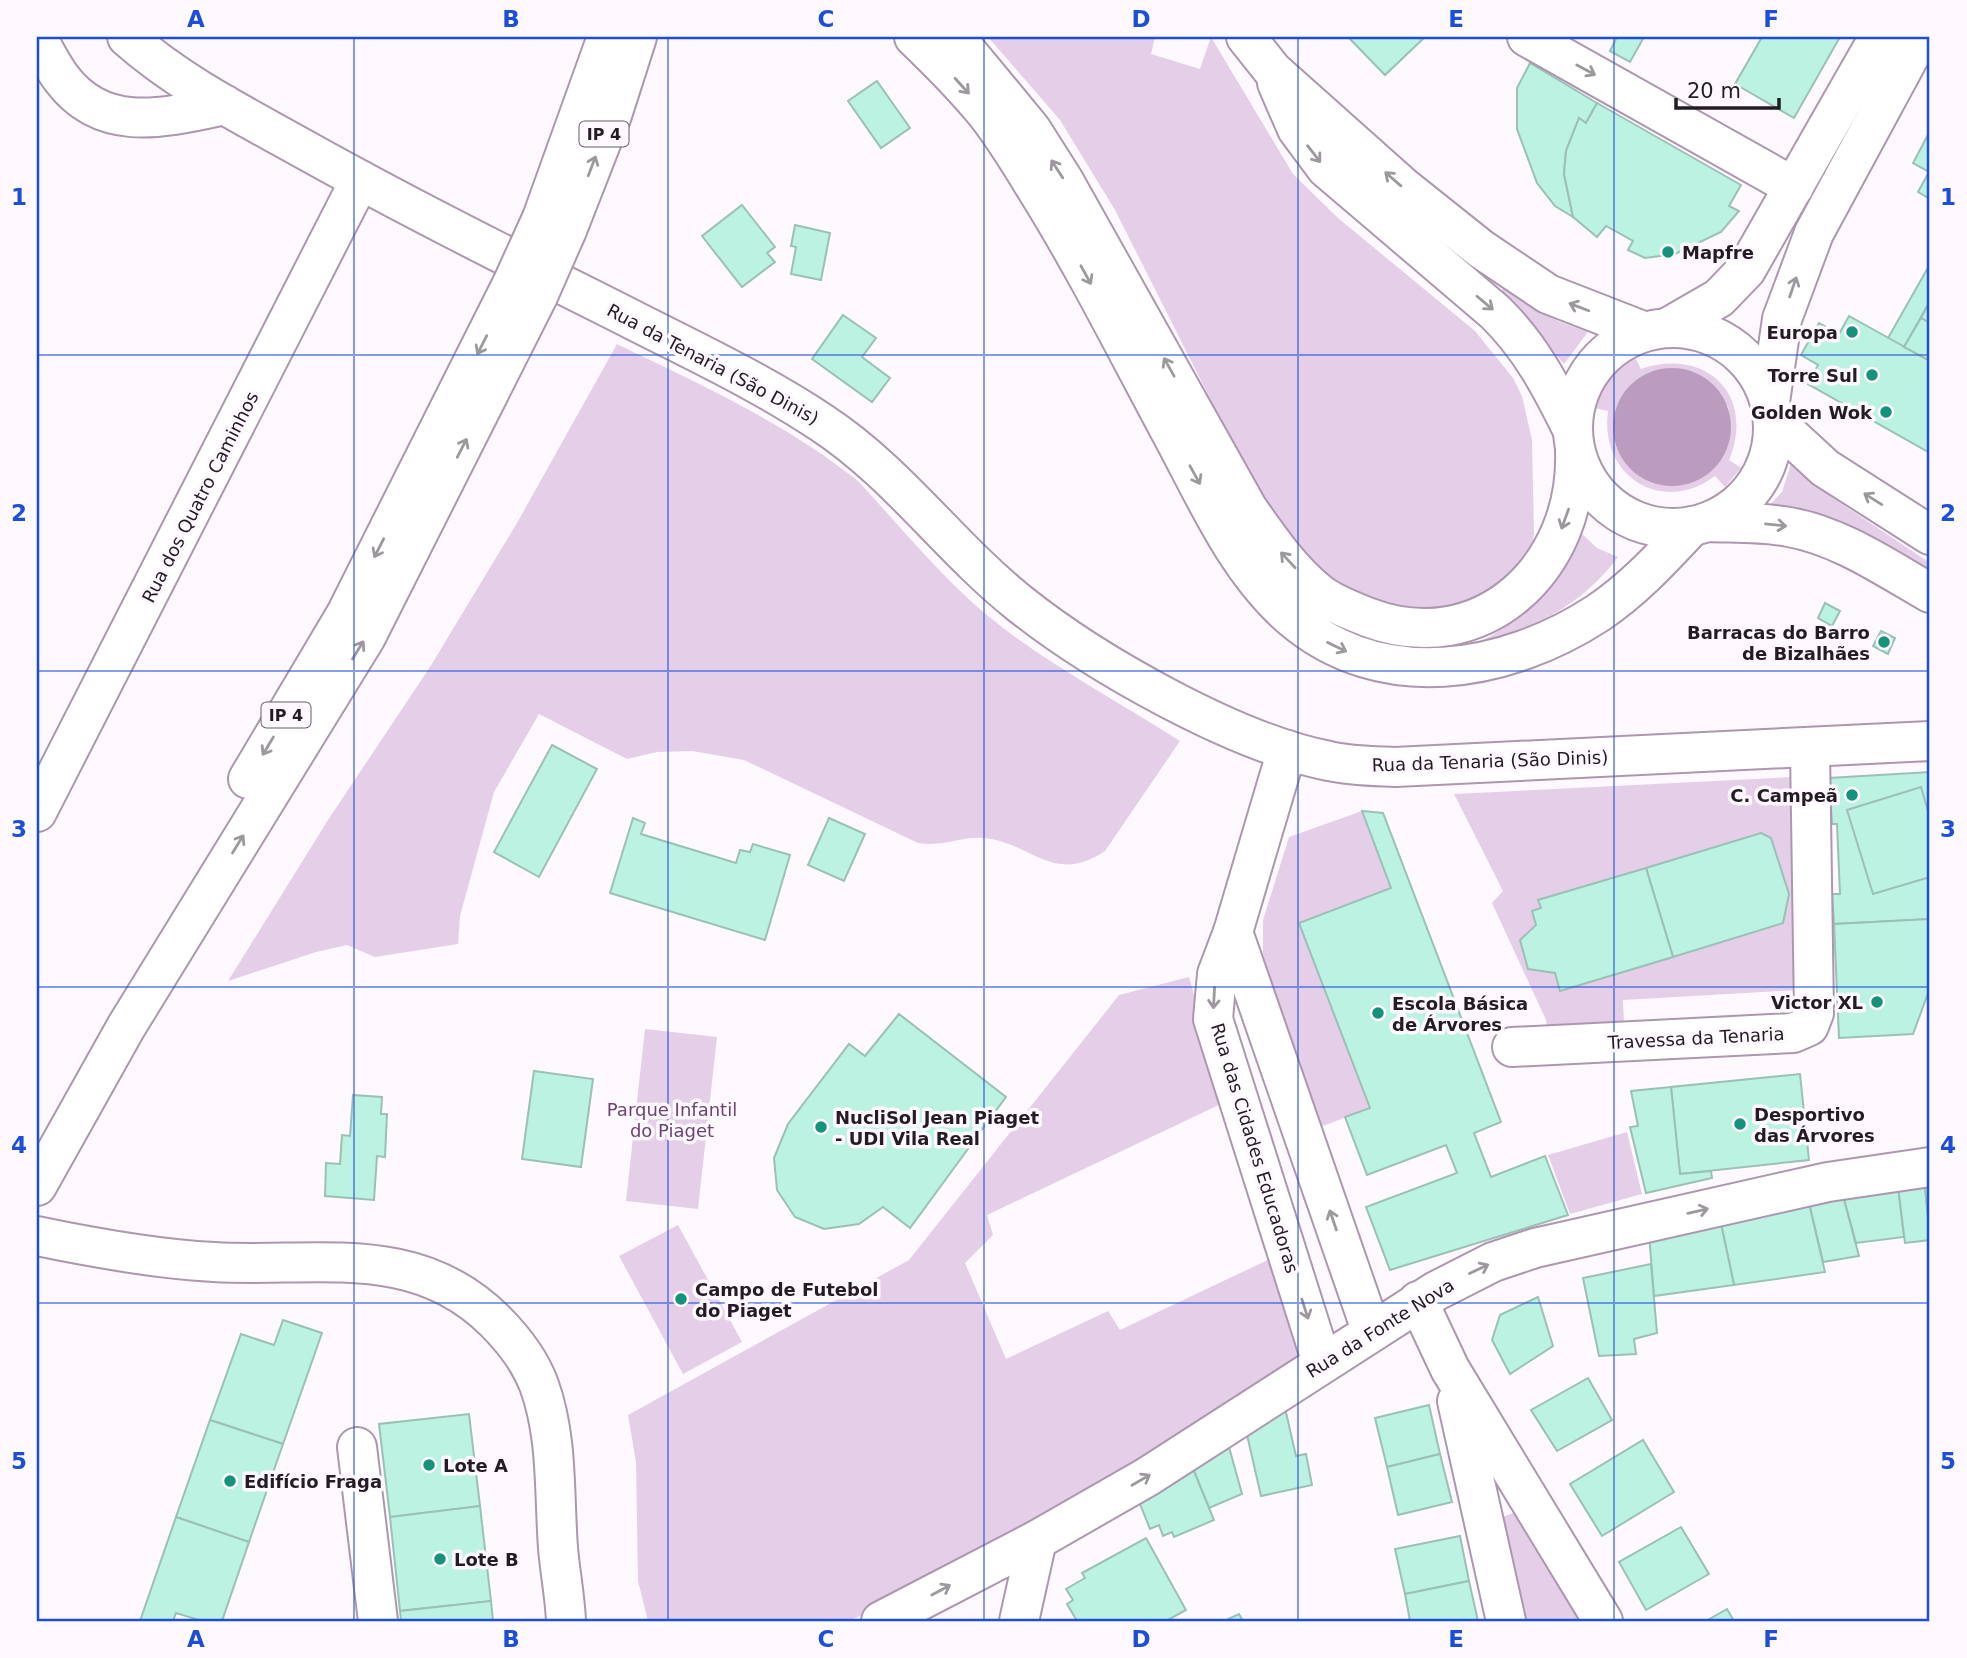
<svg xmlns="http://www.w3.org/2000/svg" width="1967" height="1658" font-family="'DejaVu Sans',sans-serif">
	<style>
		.green { fill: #e5cee8; fill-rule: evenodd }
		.water { fill: #bb9cbe }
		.building { fill: #bcf2e2; stroke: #9bc0b5; stroke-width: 2 }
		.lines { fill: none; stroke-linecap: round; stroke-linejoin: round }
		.minor-casing { stroke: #ad97af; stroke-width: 42 }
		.tertiary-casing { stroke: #ad97af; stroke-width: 42 }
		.secondary-casing { stroke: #ad97af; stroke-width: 42 }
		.trunk-casing { stroke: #ad97af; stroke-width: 42 }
		.minor { stroke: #fff; stroke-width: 38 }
		.tertiary { stroke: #fff; stroke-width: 38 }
		.secondary { stroke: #fff; stroke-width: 38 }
		.trunk { stroke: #fff; stroke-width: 38 }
		.trunk-bridge-casing { stroke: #ad97af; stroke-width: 42; stroke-linecap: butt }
		.trunk-bridge { stroke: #fff; stroke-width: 38 }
		.oneway { stroke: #9c989d }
		.grid { fill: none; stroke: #1d4ed8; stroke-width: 2; stroke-opacity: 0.55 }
		.poi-dot { fill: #15937a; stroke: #fef9ff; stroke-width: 2.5 }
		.labels { text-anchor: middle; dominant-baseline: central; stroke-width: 7; stroke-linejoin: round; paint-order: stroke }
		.shield { fill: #fef9ff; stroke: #655e66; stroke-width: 2 }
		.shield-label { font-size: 16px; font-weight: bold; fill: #241b25 }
		.poi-label { font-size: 18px; font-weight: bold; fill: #241b25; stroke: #fef9ff; text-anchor: start }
		.street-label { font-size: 18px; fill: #241b25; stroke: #fef9ff }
		.park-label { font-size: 18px; fill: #6d4372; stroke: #fef9ff }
		.neatline { fill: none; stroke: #1d4ed8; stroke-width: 2.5 }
		.grid-label { font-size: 23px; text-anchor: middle; font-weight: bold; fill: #1d4ed8 }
	</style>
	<rect width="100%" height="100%" fill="#fef9ff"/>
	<g class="green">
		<path d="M988 37H1155L1151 54 1200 69 1211 37 1293 174 1338 218 1475 331 1513 378 1522 396 1532 440 1534 534 1532 547 1507 580 1470 600 1429 610 1381 603 1342 587 1304 552 1269 509 1235 448 1115 210 1060 120Z"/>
		<path d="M1506 286 1558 321 1588 332 1564 364 1501 291Z"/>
		<path d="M617 344C699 384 786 423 858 481 901 527 940 576 988 616 1047 664 1116 700 1180 741L1105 851C1053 886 1032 842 983 838 960 836 946 847 918 843L744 760 692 751 657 752 627 759 539 714 494 792 460 916 458 944 375 957 347 945 316 952 228 981 328 820 430 667 517 523Z"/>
		<path d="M1635 357 1641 369C1706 347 1756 395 1729 460L1741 468 1725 487 1715 476C1662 516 1599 476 1608 411L1595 408C1600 387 1615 365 1635 357ZM1649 373 1728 406C1732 424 1732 435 1724 452 1696 514 1593 475 1617 413 1624 393 1631 384 1649 373Z"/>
		<path d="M1791 464 1827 494 1930 563V571L1764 511 1782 492Z"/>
		<path d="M1579 531 1597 548 1618 557C1580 607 1535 628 1476 644 1531 616 1548 581 1579 531Z"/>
		<path d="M1794 777 1798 990 1623 1000 1624 1026 1547 1031 1546 1020 1492 903 1503 891 1454 794Z"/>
		<path d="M1362 811 1391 888 1299 923 1370 1108 1315 1129 1263 954V920L1289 837Z"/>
		<path d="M1189 977 1225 1102 987 1215 993 1235 965 1263 1006 1359 1108 1311 1120 1330 1274 1257 1305 1359 1228 1410 892 1601 849 1621H648L638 1581 636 1462 628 1415 909 1260 1119 995Z"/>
		<path d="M645 1029 717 1037 698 1209 626 1201Z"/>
		<path d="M1627 1132 1642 1194 1570 1214 1548 1155Z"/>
		<path d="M678 1225 742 1342 683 1374 619 1256Z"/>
		<path d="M1516 1512 1584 1621H1521L1502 1517Z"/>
	</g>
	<circle class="water" cx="1672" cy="427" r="59"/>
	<g class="building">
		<path d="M1348 37H1425L1385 75Z"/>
		<path d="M1617 37H1644L1630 62 1610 51Z"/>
		<path d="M1762 37H1840L1794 118 1735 84Z"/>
		<path d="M1530 63 1597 103 1586 123 1579 118 1566 151 1564 174 1573 217 1555 206 1537 183 1517 129V88Z"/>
		<path d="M877 81 910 128 881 148 848 101Z"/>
		<path d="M1597 103 1741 185 1729 206 1739 211 1721 232 1675 254 1645 258 1628 250 1633 241 1606 226 1597 237 1573 217 1564 174 1566 151 1579 118 1586 123Z"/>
		<path d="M1930 131V199L1918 192 1929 172 1913 163Z"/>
		<path d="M742 205 775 247 767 253 775 262 742 287 702 236Z"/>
		<path d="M795 225 830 233 821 280 791 274 796 247 791 246Z"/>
		<path d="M1930 264V301L1904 347 1888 338Z"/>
		<path d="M1930 301V323L1921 318Z"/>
		<path d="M843 315 876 338 862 357 890 378 872 402 812 359Z"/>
		<path d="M1849 316 1930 361V453L1808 384 1818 365 1801 355 1819 323 1839 334Z"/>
		<path d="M1921 318 1930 323V361L1904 347Z"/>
		<path d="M1825 603 1840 611 1832 626 1818 618Z"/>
		<path d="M1881 631 1895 638 1888 654 1873 646Z"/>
		<path d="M552 745 597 769 539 877 494 852Z"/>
		<path d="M1930 772V919L1834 924 1832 894H1840L1837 824H1832L1829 778Z"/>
		<path d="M1921 787 1930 818V877L1873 894 1847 810Z"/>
		<path d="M1362 811 1383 813 1501 1122 1474 1133 1491 1177 1545 1156 1568 1215 1390 1270 1366 1207 1457 1173 1446 1145 1367 1175 1345 1117 1370 1108 1299 923 1391 888Z"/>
		<path d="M633 818 645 823 641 834 736 863 740 850 750 852 753 844 790 855 765 940 610 893Z"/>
		<path d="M829 818 865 834 844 881 808 865Z"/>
		<path d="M1761 833 1771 838 1789 894 1783 923 1673 957 1646 868Z"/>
		<path d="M1646 868 1673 957 1560 991 1555 973 1528 969 1520 940 1536 925 1532 911 1541 908 1538 900Z"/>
		<path d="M1930 919V988L1913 1034 1839 1038 1834 924Z"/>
		<path d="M899 1014 1006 1097 910 1228 883 1207 859 1224 824 1229 795 1217 777 1190 774 1158 788 1124 849 1044 865 1056Z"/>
		<path d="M534 1071 593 1079 581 1167 522 1159Z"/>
		<path d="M1800 1074 1809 1160 1680 1174 1671 1087Z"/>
		<path d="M1671 1087 1680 1174 1711 1171 1712 1178 1646 1193 1630 1127 1638 1126 1631 1091Z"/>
		<path d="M353 1095 382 1097 381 1114H387L385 1157 377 1156 374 1200 325 1196 326 1163 340 1164 342 1135 350 1136Z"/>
		<path d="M1898 1186 1904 1237 1856 1243 1842 1192Z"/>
		<path d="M1898 1186 1925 1187 1930 1240 1905 1243Z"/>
		<path d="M1930 1186V1234L1925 1187Z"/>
		<path d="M1842 1192 1859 1256 1823 1262 1808 1199Z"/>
		<path d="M1808 1199 1825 1272 1734 1285 1720 1219Z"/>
		<path d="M1720 1219 1734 1285 1654 1296 1649 1234Z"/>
		<path d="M1651 1264 1657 1333 1634 1339 1636 1354 1599 1356 1583 1278Z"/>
		<path d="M1538 1297 1553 1346 1510 1374 1492 1340 1500 1315Z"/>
		<path d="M283 1320 322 1333 283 1444 210 1420 241 1334 274 1345Z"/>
		<path d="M1588 1378 1612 1420 1557 1451 1531 1410Z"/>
		<path d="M1429 1405 1440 1454 1387 1467 1375 1418Z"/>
		<path d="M1285 1408 1296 1456 1306 1454 1312 1485 1261 1496 1247 1435Z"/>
		<path d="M469 1414 480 1506 390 1517 379 1424Z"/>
		<path d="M210 1420 283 1444 249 1542 176 1517Z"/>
		<path d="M1643 1440 1674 1492 1602 1536 1570 1484Z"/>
		<path d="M1229 1447 1242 1494 1209 1508 1191 1464Z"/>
		<path d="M1440 1454 1452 1502 1398 1515 1387 1467Z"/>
		<path d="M1191 1464 1214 1520 1174 1537 1172 1532 1163 1536 1159 1525 1150 1529 1138 1499Z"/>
		<path d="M480 1506 491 1601 400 1611 390 1517Z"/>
		<path d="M176 1517 249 1542 222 1621H202L176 1613 173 1621H140Z"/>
		<path d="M1681 1527 1709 1574 1646 1610 1619 1562Z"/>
		<path d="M1460 1536 1469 1581 1405 1594 1395 1549Z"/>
		<path d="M1146 1538 1186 1610 1166 1621H1077L1067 1604 1073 1600 1066 1589 1085 1578 1082 1573Z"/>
		<path d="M1469 1581 1478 1621H1410L1405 1594Z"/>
		<path d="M491 1601 493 1621H401L400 1611Z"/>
		<path d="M1727 1609 1734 1621H1706Z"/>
		<path d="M1239 1614 1243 1621H1224Z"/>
	</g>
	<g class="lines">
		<defs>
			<g id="minor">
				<path d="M37 37C45 51 52 66 62 79 104 135 167 117 225 105"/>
				<path d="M1527 37 1794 187"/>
				<path d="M1287 750 1233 932 1217 974 1213 1019 1322 1363"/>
				<path d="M1233 932 1371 1330"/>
				<path d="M1512 1047 1793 1033 1809 1026 1814 1013 1810 749"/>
				<path d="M37 1236C95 1248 155 1259 214 1262 316 1268 415 1241 495 1321 513 1339 530 1361 539 1385 558 1437 554 1494 558 1548 560 1572 565 1597 566 1621"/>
				<path d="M1418 1301 1450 1369 1603 1621"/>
				<path d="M1457 1401 1506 1621"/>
				<path d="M357 1447 378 1621"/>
				<path d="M881 1621 1037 1540 1147 1477 1436 1291 1493 1262 1535 1248 1828 1182 1930 1167"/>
				<path d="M1019 1621 1037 1540"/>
			</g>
			<g id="tertiary">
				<path d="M127 37C181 85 247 117 309 152 415 211 524 265 633 320 696 352 762 383 822 423 898 473 949 547 1019 603 1094 663 1235 743 1329 761 1351 766 1373 766 1395 767L1930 741"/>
				<path d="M37 812 360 180"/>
			</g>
			<g id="secondary">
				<path d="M1246 37 1273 71 1402 186 1481 249 1548 294 1643 331"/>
				<path d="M1277 83 1297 129 1326 168 1495 312C1530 346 1551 386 1572 429"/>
				<circle cx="1673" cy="428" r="100"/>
				<path d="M1667 328 1719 298 1746 270 1879 37"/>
				<path d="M1770 402 1782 319 1814 233 1920 37"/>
				<path d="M1773 420 1825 468 1930 535"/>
				<path d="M1708 522C1735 523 1763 522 1789 527 1840 536 1886 568 1930 593"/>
			</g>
			<g id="trunk">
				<path d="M914 37C939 61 964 86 986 113 1005 137 1021 164 1037 190 1085 267 1126 349 1169 429 1204 493 1235 568 1291 617 1381 695 1506 673 1598 613 1634 589 1663 557 1692 526"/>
				<path d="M955 37 1031 129 1064 181 1248 509C1269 539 1291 571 1320 594 1333 604 1352 611 1367 617 1482 661 1579 567 1575 452"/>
				<path d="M542 218 607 37"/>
				<path d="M567 230 612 115 637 37"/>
				<path d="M248 779 346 614 512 284"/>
				<path d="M37 1186 126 1027 366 637 538 296"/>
			</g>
		</defs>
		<use href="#minor" class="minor-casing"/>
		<use href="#tertiary" class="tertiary-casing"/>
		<use href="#secondary" class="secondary-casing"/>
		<use href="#trunk" class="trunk-casing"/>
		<use href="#minor" class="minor"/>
		<use href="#tertiary" class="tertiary"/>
		<use href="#secondary" class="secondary"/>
		<use href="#trunk" class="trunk"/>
		<defs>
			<g id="trunk-bridge">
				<path d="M512 284 542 218"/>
				<path d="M538 296 567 230"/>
			</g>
		</defs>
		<use href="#trunk-bridge" class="trunk-bridge-casing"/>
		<use href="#trunk-bridge" class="trunk-bridge"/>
	</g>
	<defs><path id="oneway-shaft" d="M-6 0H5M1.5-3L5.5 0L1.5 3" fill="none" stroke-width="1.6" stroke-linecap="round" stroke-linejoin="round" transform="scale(1.75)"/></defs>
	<g class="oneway">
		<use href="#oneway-shaft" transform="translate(1586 70) rotate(28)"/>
		<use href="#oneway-shaft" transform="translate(962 86) rotate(48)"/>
		<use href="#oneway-shaft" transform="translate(1314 154) rotate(52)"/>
		<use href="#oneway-shaft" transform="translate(592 166) rotate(-69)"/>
		<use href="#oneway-shaft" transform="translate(1057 169) rotate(-123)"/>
		<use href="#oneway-shaft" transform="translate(1393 179) rotate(-139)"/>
		<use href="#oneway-shaft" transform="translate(1086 275) rotate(61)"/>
		<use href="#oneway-shaft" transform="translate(1793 287) rotate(-71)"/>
		<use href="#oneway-shaft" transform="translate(1485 303) rotate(40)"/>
		<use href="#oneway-shaft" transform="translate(1579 307) rotate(-159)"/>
		<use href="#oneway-shaft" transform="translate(482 345) rotate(117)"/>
		<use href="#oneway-shaft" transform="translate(1169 367) rotate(-119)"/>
		<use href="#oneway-shaft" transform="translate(462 448) rotate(-63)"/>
		<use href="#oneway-shaft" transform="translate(1195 475) rotate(61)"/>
		<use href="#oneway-shaft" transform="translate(1873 499) rotate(-148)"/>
		<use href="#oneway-shaft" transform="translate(1565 519) rotate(110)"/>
		<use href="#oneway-shaft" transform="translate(1776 525) rotate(6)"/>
		<use href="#oneway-shaft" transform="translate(379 548) rotate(117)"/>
		<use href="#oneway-shaft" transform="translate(1288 560) rotate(-133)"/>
		<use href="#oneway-shaft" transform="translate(1337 647) rotate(26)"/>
		<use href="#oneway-shaft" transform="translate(358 650) rotate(-58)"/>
		<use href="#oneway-shaft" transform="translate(268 746) rotate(121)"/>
		<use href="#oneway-shaft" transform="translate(238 844) rotate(-58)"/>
		<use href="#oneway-shaft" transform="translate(1214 998) rotate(93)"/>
		<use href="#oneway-shaft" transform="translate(1698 1211) rotate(-13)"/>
		<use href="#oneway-shaft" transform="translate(1333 1220) rotate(-109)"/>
		<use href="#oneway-shaft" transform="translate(1479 1269) rotate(-25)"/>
		<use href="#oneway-shaft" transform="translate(1305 1309) rotate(72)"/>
		<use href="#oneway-shaft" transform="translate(1141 1480) rotate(-30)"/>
		<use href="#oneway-shaft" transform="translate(941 1590) rotate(-28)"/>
	</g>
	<path class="grid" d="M354 37V1621M668 37V1621M984 37V1621M1298 37V1621M1614 37V1621M37 355H1930M37 671H1930M37 987H1930M37 1303H1930"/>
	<g class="poi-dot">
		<circle cx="1668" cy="252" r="7"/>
		<circle cx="1852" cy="332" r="7"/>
		<circle cx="1872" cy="375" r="7"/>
		<circle cx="1886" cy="412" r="7"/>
		<circle cx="1884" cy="642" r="7"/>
		<circle cx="1852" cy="795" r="7"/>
		<circle cx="1877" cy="1002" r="7"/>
		<circle cx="1378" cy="1013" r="7"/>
		<circle cx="1740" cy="1124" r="7"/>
		<circle cx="821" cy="1127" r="7"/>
		<circle cx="681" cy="1299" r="7"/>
		<circle cx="429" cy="1465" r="7"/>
		<circle cx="230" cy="1481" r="7"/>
		<circle cx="440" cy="1559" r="7"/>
	</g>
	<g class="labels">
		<g class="shield">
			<rect x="579.5" y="121.5" width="49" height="25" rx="5"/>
			<rect x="261.5" y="702.5" width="49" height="25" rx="5"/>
		</g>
		<g class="shield-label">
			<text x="604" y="134">IP 4</text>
			<text x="286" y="715">IP 4</text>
		</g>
		<g class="poi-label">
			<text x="1682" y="252">Mapfre</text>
			<text x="1838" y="332" text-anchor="end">Europa</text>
			<text x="1858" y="375" text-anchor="end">Torre Sul</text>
			<text x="1872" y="412" text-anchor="end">Golden Wok</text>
			<text x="1870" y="632" text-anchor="end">Barracas do Barro<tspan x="1870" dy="21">de Bizalhães</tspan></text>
			<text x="1838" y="795" text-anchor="end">C. Campeã</text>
			<text x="1863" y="1002" text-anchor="end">Victor XL</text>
			<text x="1392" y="1003">Escola Básica<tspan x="1392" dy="21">de Árvores</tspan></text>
			<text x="1754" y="1114">Desportivo<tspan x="1754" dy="21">das Árvores</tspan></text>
			<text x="835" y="1117">NucliSol Jean Piaget<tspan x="835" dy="21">- UDI Vila Real</tspan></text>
			<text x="695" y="1289">Campo de Futebol<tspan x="695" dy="21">do Piaget</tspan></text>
			<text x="443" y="1465">Lote A</text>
			<text x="244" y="1481">Edifício Fraga</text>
			<text x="454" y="1559">Lote B</text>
		</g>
		<g class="street-label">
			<text transform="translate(713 364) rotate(28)">Rua da Tenaria (São Dinis)</text>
			<text transform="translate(200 497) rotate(-63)">Rua dos Quatro Caminhos</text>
			<text transform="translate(1490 761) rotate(-2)">Rua da Tenaria (São Dinis)</text>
			<text transform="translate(1696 1038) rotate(-3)">Travessa da Tenaria</text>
			<text transform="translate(1255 1148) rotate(73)">Rua das Cidades Educadoras</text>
			<text transform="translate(1380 1328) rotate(-32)">Rua da Fonte Nova</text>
		</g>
		<g class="park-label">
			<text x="672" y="1109">Parque Infantil<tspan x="672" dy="21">do Piaget</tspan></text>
		</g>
	</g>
	<rect width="1967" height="1658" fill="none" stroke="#fef9ff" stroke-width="77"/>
	<path d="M1676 98v10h103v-10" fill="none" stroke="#241b25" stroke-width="3.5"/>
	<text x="1687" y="98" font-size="21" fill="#241b25" stroke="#fef9ff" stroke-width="5" paint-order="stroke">20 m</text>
	<rect x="38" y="38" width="1890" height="1582" class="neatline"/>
	<g class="grid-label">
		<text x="196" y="27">A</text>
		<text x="511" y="27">B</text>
		<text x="826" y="27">C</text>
		<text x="1141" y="27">D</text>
		<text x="1456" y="27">E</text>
		<text x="1771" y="27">F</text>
		<text x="19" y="205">1</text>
		<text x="1948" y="205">1</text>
		<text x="19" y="521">2</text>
		<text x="1948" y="521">2</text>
		<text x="19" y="837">3</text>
		<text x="1948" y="837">3</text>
		<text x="19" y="1153">4</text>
		<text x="1948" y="1153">4</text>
		<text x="19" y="1469">5</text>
		<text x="1948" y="1469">5</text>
		<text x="196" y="1647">A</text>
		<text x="511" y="1647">B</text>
		<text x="826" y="1647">C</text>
		<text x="1141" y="1647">D</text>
		<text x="1456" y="1647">E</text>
		<text x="1771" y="1647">F</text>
	</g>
</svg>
